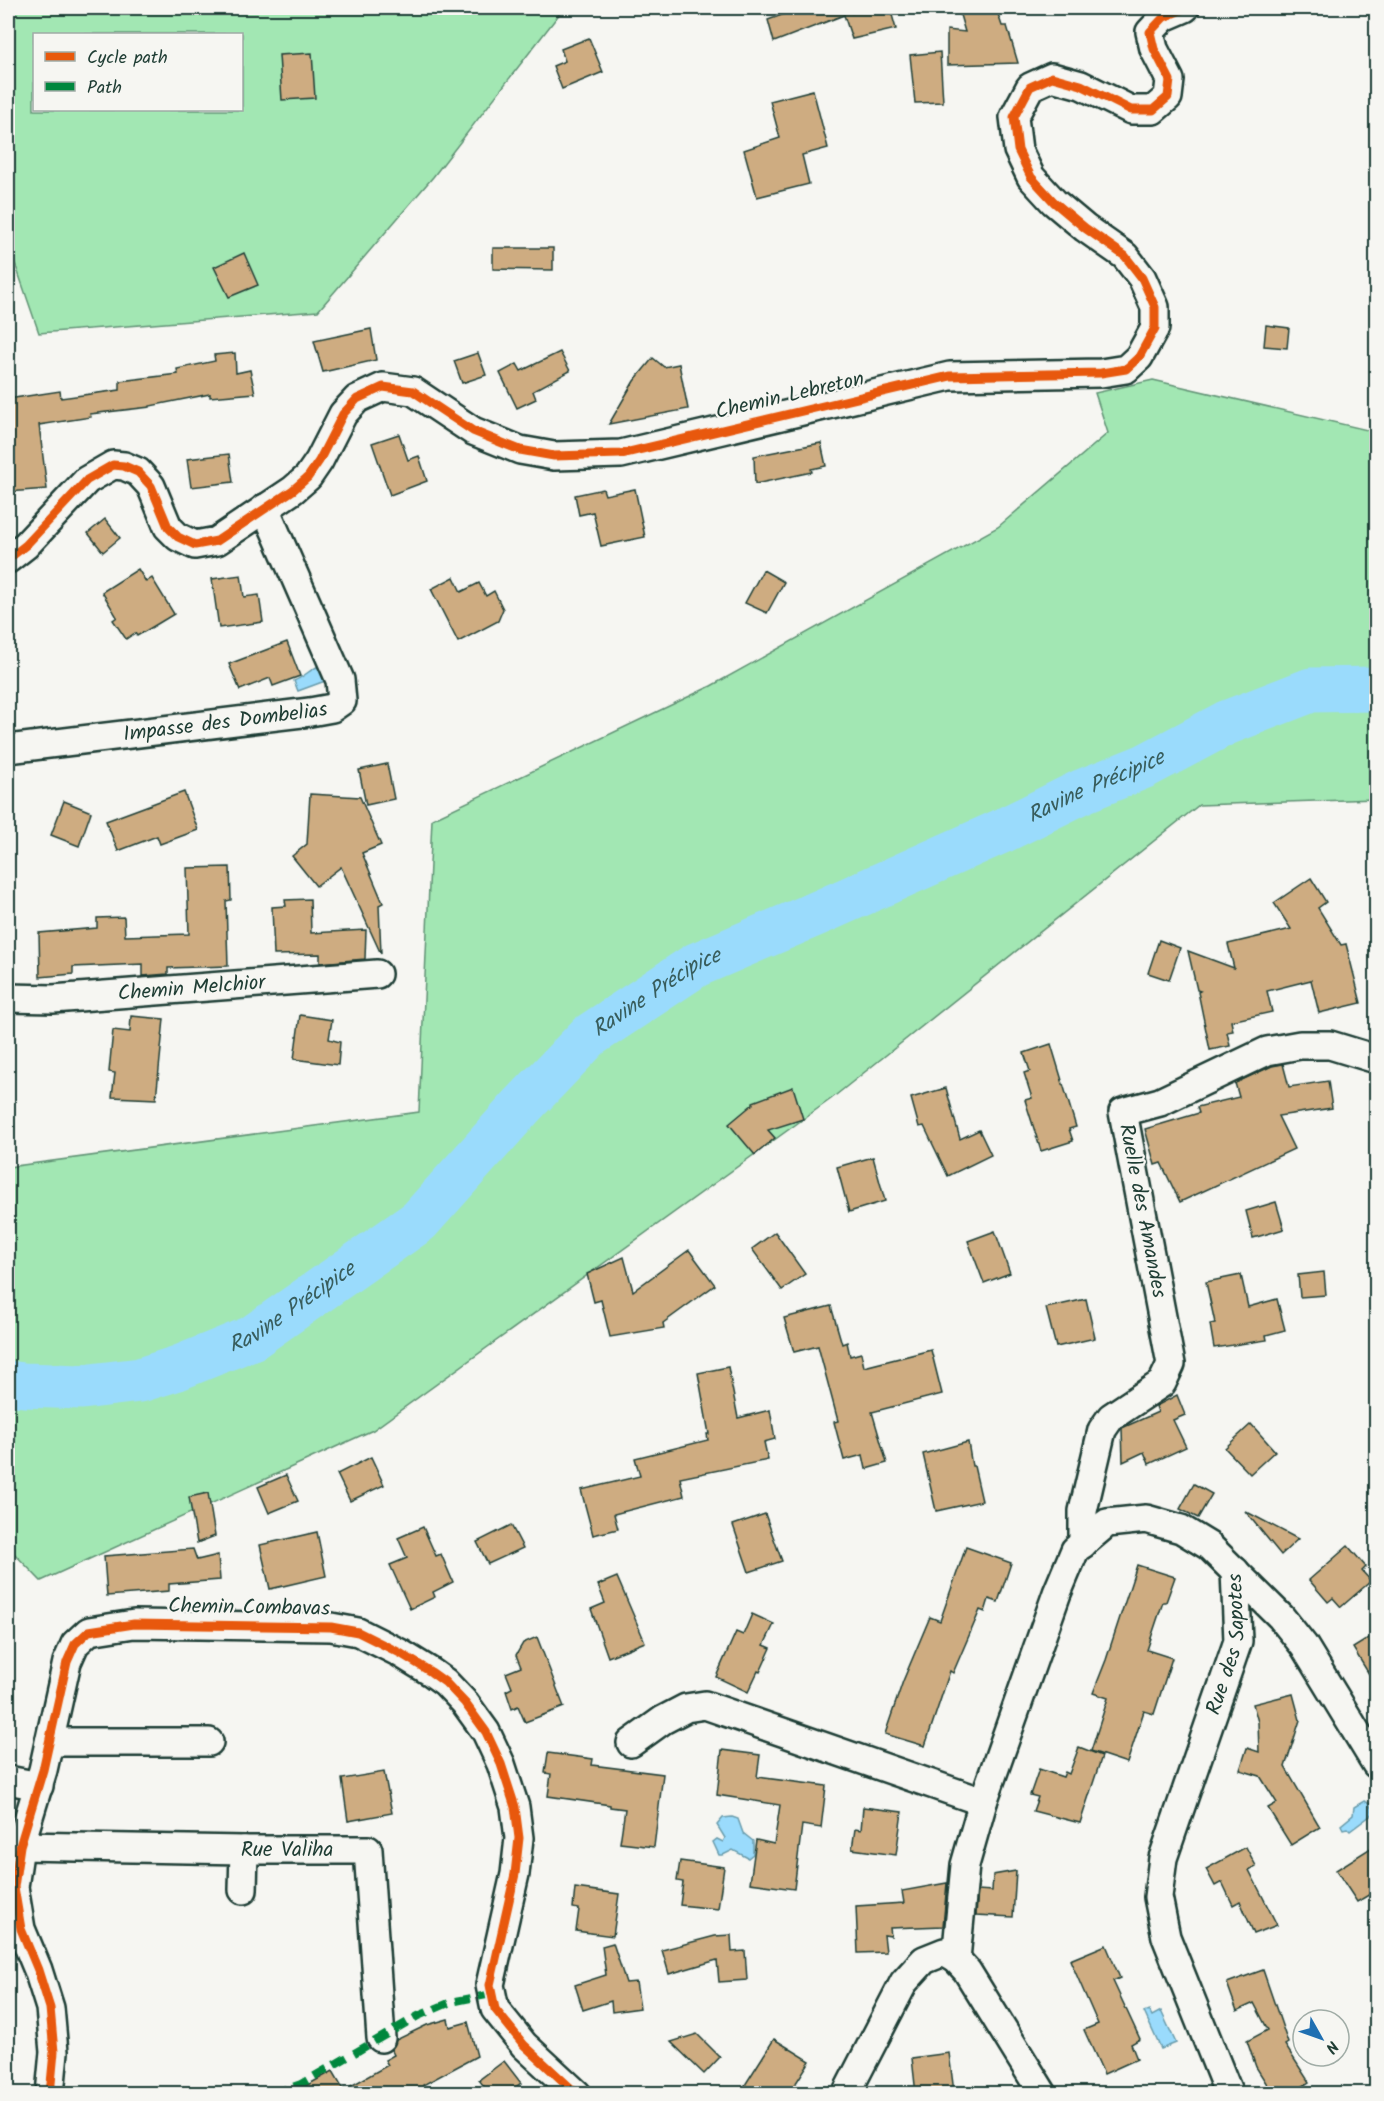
<svg xmlns="http://www.w3.org/2000/svg" width="1384" height="2101" font-family="Kalam,sans-serif">
	<style>
		.green { fill: #a2e7b3; stroke: #609274; stroke-width: 1.5; fill-rule: evenodd }
		.water { fill: #9adbfc; stroke: #699cac; stroke-width: 1.5 }
		.lines { fill: none; stroke-linecap: round; stroke-linejoin: round }
		.river { stroke: #9adbfc; stroke-width: 45 }
		.building { fill: #ceac81; stroke: #1f3d34; stroke-width: 1.5 }
		.minor-casing { stroke: #1f3d34; stroke-width: 32 }
		.minor { stroke: #f6f6f2; stroke-width: 27 }
		.quiet { stroke: #00873e; stroke-width: 8; stroke-dasharray: 15 8; stroke-linecap: butt }
		.cycleway-casing { stroke: #f6f6f2; stroke-width: 13 }
		.cycleway { stroke: #e8590c; stroke-width: 9 }
		.labels { text-anchor: middle; dominant-baseline: central; stroke-width: 4.5; stroke-linejoin: round; paint-order: stroke }
		.street-label { font-size: 21px; fill: #1f3d34; stroke: #f6f6f2 }
		.water-label { font-size: 22px; font-style: italic; fill: #385d5c; stroke: #f6f6f2 }
	</style>
	<rect width="100%" height="100%" fill="#f6f6f2"/>
	<filter id="ink" filterUnits="userSpaceOnUse"><feTurbulence type="fractalNoise" baseFrequency=".0167" numOctaves="2"/><feDisplacementMap in="SourceGraphic" scale="12" xChannelSelector="R" yChannelSelector="G"/><feConvolveMatrix kernelMatrix="1 2 1 2 8 2 1 2 1" color-interpolation-filters="sRGB"/></filter>
	<g filter="url(#ink)">
		<g class="green">
			<path d="M8 8H564L433 177 318 311 39 333 8 243ZM34 34H242V110H34Z"/>
			<path d="M1153 380 1376 432V799L1199 805 831 1099 373 1430 41 1581 8 1547V1167L419 1112 432 819 711 686 998 527 1108 433 1095 393Z"/>
		</g>
		<g class="water">
			<path d="M319 666 325 681 298 691 294 681C304 677 309 670 319 666Z"/>
			<path d="M1364 1801 1369 1803 1374 1813 1350 1831 1347 1828 1343 1829 1341 1825 1353 1815 1354 1807Z"/>
			<path d="M732 1817 738 1819 743 1833 753 1841V1854L748 1858 733 1850 723 1855H719L713 1842 717 1839 723 1842 725 1838 717 1825 723 1818Z"/>
			<path d="M1149 2010 1152 2016 1161 2011 1176 2043 1161 2049 1144 2012Z"/>
		</g>
		<g class="lines">
			<path class="river" id="s1" d="M8 1383 24 1385 82 1387 140 1380 178 1368 252 1338 419 1221 522 1106 589 1036 696 965 825 910 1002 831 1083 791 1145 766 1226 723 1311 690 1376 689"/>
		</g>
		<g class="building">
			<path d="M801 8H859L860 9 851 13 873 8H890L896 29 852 39 844 15 774 42 768 20Z"/>
			<path d="M958 8H996L1002 26H1007L1018 63 947 65V30L965 32Z"/>
			<path d="M589 38 603 72 562 89 553 66 565 61 561 49Z"/>
			<path d="M940 52 943 102 915 103 910 55Z"/>
			<path d="M312 53 315 98 282 100 279 55Z"/>
			<path d="M813 90 828 148 802 155 809 184 757 197 744 150 780 138 770 101Z"/>
			<path d="M493 248H553V270L493 269Z"/>
			<path d="M244 253 258 285 229 297 214 267Z"/>
			<path d="M1266 325 1289 328 1287 348 1264 346Z"/>
			<path d="M371 329 376 360 323 372 314 341Z"/>
			<path d="M560 352 570 371 533 391 536 399 517 408 500 373 517 364 521 371Z"/>
			<path d="M235 353 236 373 250 370 255 393 210 397V394L150 406V407L90 414 91 417 39 425 47 489 8 492V399L60 391 61 398 120 390V381L178 374 177 369 215 361 214 355Z"/>
			<path d="M478 353 486 375 462 383 454 361Z"/>
			<path d="M653 358 664 367 679 364 688 409 609 424 634 381Z"/>
			<path d="M399 434 408 460 419 456 427 481 390 495 372 443Z"/>
			<path d="M821 443 826 466 811 469 812 472 755 484 754 456Z"/>
			<path d="M229 454 233 482 191 487 187 459Z"/>
			<path d="M603 489 605 495 635 489 645 537 601 546 593 512 579 515 575 495Z"/>
			<path d="M105 519 120 538 103 552 88 533Z"/>
			<path d="M138 569 146 582 152 578 174 614 149 629 137 636 135 633 126 639 113 620 117 617 102 592Z"/>
			<path d="M763 570 784 582 767 613 745 603Z"/>
			<path d="M241 575 244 597 259 595 263 622 219 628 212 579Z"/>
			<path d="M454 577 461 592 479 583 486 596 494 591 503 609 498 621 458 642 431 589Z"/>
			<path d="M287 642 300 676 273 686 270 678 240 690 229 664Z"/>
			<path d="M387 764 394 799 366 805 359 770Z"/>
			<path d="M184 792 198 830 160 844 157 836 118 851 106 821Z"/>
			<path d="M310 794 360 797 381 845 362 853 383 903 379 905 381 954 341 867 316 886 292 856 307 844Z"/>
			<path d="M64 801 91 812 79 846 51 835Z"/>
			<path d="M230 867 231 900 226 901 228 966 168 968V974L143 976V964L73 967V974L40 977 39 933 97 928V918L124 917 125 936 189 934 187 868Z"/>
			<path d="M1311 878 1326 902 1318 908 1341 945 1346 944 1361 1003 1319 1013 1311 980 1267 991 1272 1012 1231 1021 1233 1031 1227 1032 1230 1046 1210 1050 1198 992 1200 991 1197 990 1188 951 1234 968 1228 944 1291 929 1274 903Z"/>
			<path d="M310 899 311 933 366 930 365 959 320 963V954L274 955 272 907 286 906 285 900Z"/>
			<path d="M1159 940 1180 948 1169 980 1148 973Z"/>
			<path d="M300 1015 332 1020 329 1039 340 1042 338 1065 294 1059Z"/>
			<path d="M131 1016 164 1019 156 1099 112 1097 115 1073 109 1072 113 1030 130 1032Z"/>
			<path d="M1051 1044 1076 1127 1069 1129 1073 1141 1041 1151 1025 1100 1032 1098 1024 1073 1030 1071 1024 1053Z"/>
			<path d="M1283 1064 1289 1087 1328 1081 1332 1108 1278 1116 1294 1149 1180 1202 1161 1163 1155 1165 1145 1129 1199 1113 1197 1107 1239 1097 1235 1083 1272 1066Z"/>
			<path d="M793 1087 803 1119 768 1130 775 1138 755 1155 729 1124 753 1104V1102Z"/>
			<path d="M946 1088 960 1139 979 1130 991 1155 948 1176 924 1126 919 1127 911 1098Z"/>
			<path d="M873 1157 885 1201 849 1212 837 1167Z"/>
			<path d="M1276 1202 1284 1229 1253 1238 1246 1211Z"/>
			<path d="M995 1231 1010 1273 984 1283 968 1241Z"/>
			<path d="M775 1232 805 1274 782 1290 752 1249Z"/>
			<path d="M689 1250 715 1285 663 1323 664 1328 610 1337 601 1300 594 1302 587 1274 624 1257 633 1291Z"/>
			<path d="M1324 1272 1326 1295 1300 1297 1298 1275Z"/>
			<path d="M1241 1275 1248 1307 1277 1299 1285 1330 1266 1335 1267 1340 1214 1348 1210 1324 1215 1323 1206 1282Z"/>
			<path d="M1086 1299 1095 1338 1056 1347 1046 1308Z"/>
			<path d="M831 1306 842 1344 847 1342 850 1356 861 1353 864 1367 931 1350 942 1394 872 1412 887 1463 866 1469 863 1455 844 1460 834 1422 838 1421 818 1346 794 1352 784 1318Z"/>
			<path d="M728 1367 738 1418 770 1410 775 1439 764 1442 768 1460 680 1478 684 1496 614 1514 618 1529 593 1535 581 1490 640 1476 635 1458 708 1440 707 1434H709L698 1373Z"/>
			<path d="M1177 1395 1185 1415 1173 1420 1186 1447 1149 1464 1144 1452 1123 1462 1122 1428 1158 1412 1156 1406Z"/>
			<path d="M1251 1424 1275 1451 1250 1474 1225 1448Z"/>
			<path d="M968 1442 972 1466H974L982 1501 936 1511 923 1454Z"/>
			<path d="M371 1457 384 1485 350 1501 337 1474Z"/>
			<path d="M286 1475 298 1501 269 1513 258 1487Z"/>
			<path d="M1194 1484 1212 1494 1198 1518 1180 1509Z"/>
			<path d="M208 1493 215 1536 197 1543 189 1497Z"/>
			<path d="M1245 1511 1298 1539 1281 1555Z"/>
			<path d="M765 1514 782 1561 749 1572 733 1525Z"/>
			<path d="M511 1525 523 1548 488 1564 477 1542Z"/>
			<path d="M423 1527 436 1556 441 1554 453 1582 433 1592 435 1597 410 1609 390 1565 407 1558 398 1538Z"/>
			<path d="M317 1532 326 1576 270 1589 260 1545Z"/>
			<path d="M1348 1546 1366 1567 1362 1571 1371 1581 1341 1607 1333 1598 1328 1602 1309 1580Z"/>
			<path d="M966 1547 1011 1563 998 1602 989 1599 985 1612 980 1610 953 1673 950 1671 925 1746 885 1734 903 1681 930 1617 940 1621Z"/>
			<path d="M193 1549 197 1560 218 1555 220 1580 169 1584V1591L107 1596 104 1556Z"/>
			<path d="M1137 1565 1175 1577 1166 1602H1163L1147 1650 1172 1658 1154 1714 1144 1711 1127 1763 1091 1751 1108 1698 1093 1693 1106 1660Z"/>
			<path d="M617 1577 645 1642 608 1657 591 1609 605 1603 598 1585Z"/>
			<path d="M752 1614 774 1624 764 1645 771 1648 760 1672 758 1671 748 1692 716 1677 736 1632 743 1635Z"/>
			<path d="M1377 1633V1687L1353 1648Z"/>
			<path d="M537 1637 564 1707 525 1722 518 1706 512 1709 506 1691 512 1688 506 1673 521 1667 516 1655 523 1643Z"/>
			<path d="M1293 1694 1300 1720 1285 1767 1320 1827 1291 1845 1268 1808 1277 1803 1260 1776 1240 1770 1247 1748 1259 1752 1258 1722 1253 1704Z"/>
			<path d="M1079 1747 1102 1756 1080 1823 1033 1811 1038 1797 1030 1795 1039 1769 1063 1777 1065 1772 1069 1774Z"/>
			<path d="M722 1750 760 1755 757 1777 826 1786 821 1828 802 1825 794 1889 750 1883 756 1840 774 1844 780 1805 717 1795Z"/>
			<path d="M548 1753 593 1759 592 1765 663 1774 654 1847 620 1843 625 1809 610 1807V1805L548 1796 551 1774 545 1773Z"/>
			<path d="M384 1772 392 1813 348 1821 342 1779Z"/>
			<path d="M863 1807 902 1812 896 1855 852 1849 855 1829 861 1830Z"/>
			<path d="M1377 1844V1890L1357 1902 1336 1870Z"/>
			<path d="M1246 1847 1256 1866 1249 1870 1277 1925 1254 1934 1240 1901 1233 1905 1222 1882 1215 1886 1206 1869Z"/>
			<path d="M680 1861 724 1867 718 1909 680 1905 683 1882 677 1881Z"/>
			<path d="M1016 1871 1013 1917 976 1915 978 1890 992 1891 993 1875Z"/>
			<path d="M947 1883 943 1926 890 1928 891 1936 884 1935 886 1952 858 1953 856 1906 904 1903 902 1891Z"/>
			<path d="M575 1888 619 1894 613 1936 576 1931 579 1909 573 1908Z"/>
			<path d="M731 1935 732 1952 745 1951 747 1980 719 1982 717 1960 669 1974 662 1950 715 1936Z"/>
			<path d="M613 1943 626 1983 636 1982 640 2008 612 2012 611 2001 583 2010 575 1985 606 1975 602 1946Z"/>
			<path d="M1106 1945 1120 1978 1113 1981 1140 2039 1131 2044 1137 2059 1104 2074 1084 2030 1098 2024 1070 1960Z"/>
			<path d="M1263 1970 1288 2043 1285 2045 1309 2082 1291 2094H1273L1256 2067 1247 2041 1268 2030 1254 2003 1237 2011 1227 1983Z"/>
			<path d="M448 2019 450 2027 468 2022 477 2056 423 2085 427 2094H291L333 2071 344 2090 388 2065 385 2060 394 2055 391 2049 396 2040 427 2025Z"/>
			<path d="M697 2034 720 2057 704 2074 671 2042Z"/>
			<path d="M774 2039 810 2061 789 2094H758L745 2085Z"/>
			<path d="M949 2053 954 2092 916 2094 912 2058Z"/>
			<path d="M504 2061 521 2083 506 2094H490L479 2080Z"/>
		</g>
		<g class="lines">
			<defs>
				<g id="minor">
					<path d="M8 559 26 545 87 480 113 465 124 466 138 472 151 486 168 527 178 537 195 545 217 541 293 490 308 477 319 461 343 414 357 399 383 387 413 391 473 431 520 450 554 456 621 454 950 376 1101 373 1126 369 1139 357 1155 328V307L1142 278 1125 256 1085 228 1054 202 1031 177 1018 150 1014 117 1030 87 1052 77 1081 85 1131 110H1153L1168 97 1170 80 1154 49 1150 32 1164 17 1185 8"/>
					<path id="s2" d="M8 749 310 712 332 708 342 701 340 680 265 508"/>
					<path id="s3" d="M8 998 53 999 377 974"/>
					<path d="M1083 1544V1511L1102 1430 1111 1417 1162 1383 1171 1364 1123 1112 1160 1102 1267 1051 1300 1045H1330L1376 1059"/>
					<path d="M49 1742H209"/>
					<path d="M631 1743 663 1720 686 1708 705 1705 983 1802"/>
					<path d="M8 1780 39 1786"/>
					<path id="s4" d="M20 1846 244 1850H368L381 2038"/>
					<path d="M243 1890 244 1850"/>
					<path d="M956 1959 965 1865 983 1802 1057 1593 1075 1550 1107 1523 1146 1519 1181 1529 1209 1546 1281 1617 1304 1646 1376 1764"/>
					<path d="M50 2094 54 2052 50 2008 38 1970 21 1929 14 1887 20 1846 43 1770 67 1662 75 1644 89 1631 134 1624 331 1627 358 1632 400 1653 431 1672 445 1682 465 1703 486 1732 501 1764 515 1807 519 1838 515 1874 490 1985 495 2009 524 2045 577 2094"/>
					<path d="M846 2094 904 1982 924 1960 944 1952 956 1959 967 1971 1043 2094"/>
					<path id="s5" d="M1229 2094 1166 1937 1158 1897 1163 1858 1238 1641 1235 1571"/>
				</g>
			</defs>
			<use href="#minor" class="minor-casing"/>
			<use href="#minor" class="minor"/>
			<path class="quiet" d="M272 2094 301 2084 418 2016 451 2002 492 1994"/>
			<defs>
				<g id="cycleway">
					<path d="M8 559 26 545 87 480 113 465 124 466 138 472 151 486 168 527 178 537 195 545 217 541 293 490 308 477 319 461 343 414 357 399 383 387 413 391 473 431 520 450 554 456 621 454 950 376 1101 373 1126 369 1139 357 1155 328V307L1142 278 1125 256 1085 228 1054 202 1031 177 1018 150 1014 117 1030 87 1052 77 1081 85 1131 110H1153L1168 97 1170 80 1154 49 1150 32 1164 17 1185 8"/>
					<path d="M50 2094 54 2052 50 2008 38 1970 21 1929 14 1887 20 1846 43 1770 67 1662 75 1644 89 1631 134 1624 331 1627 358 1632 400 1653 431 1672 445 1682 465 1703 486 1732 501 1764 515 1807 519 1838 515 1874 490 1985 495 2009 524 2045 577 2094"/>
				</g>
			</defs>
			<use href="#cycleway" class="cycleway-casing"/>
			<use href="#cycleway" class="cycleway"/>
		</g>
	</g>
	<g class="labels">
		<g class="street-label">
			<text transform="translate(790 396) rotate(-13)">Chemin Lebreton</text>
			<text stroke="none"><textPath href="#s2" startOffset="219">Impasse des Dombelias</textPath></text>
			<text stroke="none"><textPath href="#s3" startOffset="184">Chemin Melchior</textPath></text>
			<text transform="translate(1142 1211) rotate(79)">Ruelle des Amandes</text>
			<text transform="translate(249 1608) rotate(1)">Chemin Combavas</text>
			<text stroke="none"><textPath href="#s5" startOffset="474">Rue des Sapotes</textPath></text>
			<text stroke="none"><textPath href="#s4" startOffset="267">Rue Valiha</textPath></text>
		</g>
		<g class="water-label">
			<text stroke="none"><textPath href="#s1" startOffset="1274">Ravine Précipice</textPath></text>
			<text stroke="none"><textPath href="#s1" startOffset="788">Ravine Précipice</textPath></text>
			<text stroke="none"><textPath href="#s1" startOffset="302">Ravine Précipice</textPath></text>
		</g>
	</g>
	<rect width="1384" height="2101" fill="none" stroke="#f6f6f2" stroke-width="30"/>
	<rect x="15" y="15" width="1354" height="2071" fill="none" stroke="#1f3d34" stroke-width="2" filter="url(#ink)"/>
	<rect x="33" y="33" width="210" height="78" fill="#f6f6f2" stroke="#a0aca6" stroke-width="1.5"/>
	<rect x="45" y="52" width="30" height="9" fill="#e8590c" stroke="#a0aca6" stroke-width="1.5"/>
	<text x="87" y="63" font-size="18" fill="#1f3d34">Cycle path</text>
	<rect x="45" y="82" width="30" height="9" fill="#00873e" stroke="#a0aca6" stroke-width="1.5"/>
	<text x="87" y="93" font-size="18" fill="#1f3d34">Path</text>
	<g transform="translate(1321 2038) rotate(130)"><circle r="28" fill="#f6f6f2" stroke="#a0aca6" stroke-width="1.5"/>
	<path d="M0-4.5L10 22L0 15L-10 22Z" fill="#1f6fb2"/>
	<text y="-9" font-size="16" font-weight="bold" text-anchor="middle" fill="#1f3d34">N</text>
	</g>
</svg>
